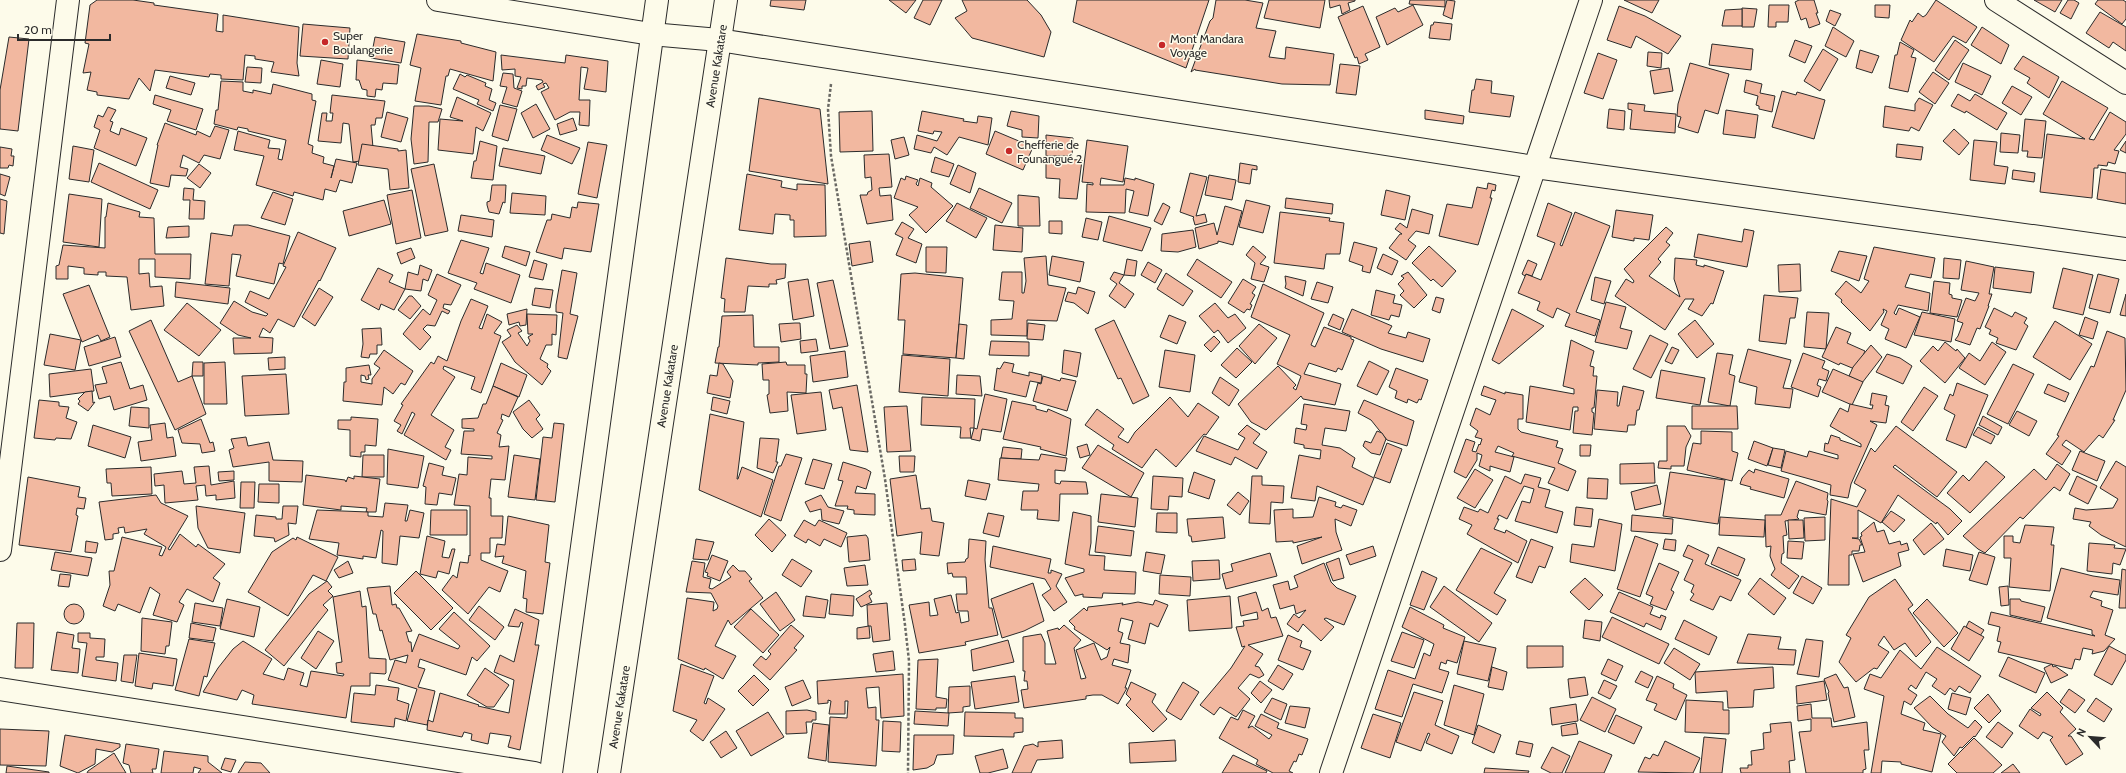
<svg xmlns="http://www.w3.org/2000/svg" width="2126" height="773" font-family="Cabin,sans-serif">
	<style>
		.building { fill: #f2b8a0; stroke: #2b2b2b }
		.lines { fill: none; stroke-linecap: round; stroke-linejoin: round }
		.street-casing { stroke: #2b2b2b; stroke-width: 24 }
		.secondary-casing { stroke: #2b2b2b; stroke-width: 24 }
		.primary-casing { stroke: #2b2b2b; stroke-width: 24 }
		.path { stroke: #6a6964; stroke-width: 2.5; stroke-dasharray: 3 2; stroke-linecap: butt }
		.street { stroke: #fdfbea; stroke-width: 22 }
		.secondary { stroke: #fdfbea; stroke-width: 22 }
		.primary { stroke: #fdfbea; stroke-width: 22 }
		.poi-dot { fill: #c62828; stroke: #fdfbea; stroke-width: 1.5 }
		.labels { text-anchor: middle; dominant-baseline: central; stroke-width: 3; stroke-linejoin: round; paint-order: stroke }
		.poi-label { font-size: 12px; fill: #2b2b2b; stroke: #fdfbea; text-anchor: start }
		.street-label { font-size: 12px; fill: #2b2b2b; stroke: #fdfbea }
	</style>
	<rect width="100%" height="100%" fill="#fdfbea"/>
	<g class="building">
		<path d="M97 0H133L154 3V5L218 14 216 31 223 32V15L299 27 297 63 299 76 271 72 274 62 255 59V56L245 55 243 80 221 79V75L210 74 209 77 155 70 150 91 139 78 129 99 97 95V92L87 90 91 72 83 73 89 44 85 43 90 5Z"/>
		<path d="M771 0H806L804 10 770 6Z"/>
		<path d="M889 0H916L906 13Z"/>
		<path d="M923 0H942L930 25 914 18Z"/>
		<path d="M962 0H1027L1041 15 1051 32 1044 57 972 38 955 18 967 11Z"/>
		<path d="M1077 0H1209L1186 68 1073 22Z"/>
		<path d="M1216 0H1245L1263 3 1256 28 1276 31 1269 57 1285 59 1286 47 1334 54 1330 85 1282 84 1195 70V69L1191 72 1210 21 1213 18Z"/>
		<path d="M1269 0H1325L1320 28 1264 18Z"/>
		<path d="M1329 0H1355V1L1348 3 1350 10 1342 14 1340 5 1330 8Z"/>
		<path d="M1410 0H1445V7L1409 4Z"/>
		<path d="M1447 0 1455 1 1452 19 1443 15Z"/>
		<path d="M1624 0H1659L1652 13Z"/>
		<path d="M1799 0H1814L1818 13H1816L1820 24 1809 28 1806 18 1801 20 1795 2Z"/>
		<path d="M1936 0 1977 27 1966 43 1953 36 1934 62 1901 40 1910 20 1912 22 1918 13 1923 17 1926 15Z"/>
		<path d="M2034 0H2062L2055 12Z"/>
		<path d="M2068 0H2074L2079 3 2071 19 2060 13Z"/>
		<path d="M2098 0H2123L2126 2V19L2122 24 2095 4Z"/>
		<path d="M1413 5 1423 25 1387 45 1376 17 1395 8 1398 12Z"/>
		<path d="M1769 5H1789L1788 22H1776V27H1768Z"/>
		<path d="M1875 5H1890L1889 18 1875 17Z"/>
		<path d="M1363 6 1380 47 1365 54 1368 60 1359 64 1357 57 1355 58 1338 17Z"/>
		<path d="M1619 6 1645 16 1681 36 1668 54 1636 36 1631 48 1607 40Z"/>
		<path d="M1742 8 1757 9 1754 27H1742Z"/>
		<path d="M1742 9V26H1722L1725 10Z"/>
		<path d="M1830 10 1841 14 1835 26 1826 21Z"/>
		<path d="M2100 12 2126 27V51L2113 42 2109 48 2086 33Z"/>
		<path d="M1434 22 1452 24 1450 40 1429 38 1431 25H1433Z"/>
		<path d="M303 24 350 28 348 59 300 56Z"/>
		<path d="M1833 27 1854 41 1846 57 1825 46Z"/>
		<path d="M1982 27 2009 45 2001 64 1971 45Z"/>
		<path d="M417 34 461 41V43L496 52 493 81 450 69 448 76H446L441 105 415 101 421 68 410 65Z"/>
		<path d="M9 37 29 39 18 131 0 129V90Z"/>
		<path d="M375 37 405 42 401 63 371 58Z"/>
		<path d="M1795 40 1812 46 1805 63 1789 56Z"/>
		<path d="M1955 40 1969 50 1949 80 1935 70Z"/>
		<path d="M1900 42 1914 50 1911 57 1916 58 1908 92 1889 88 1895 55H1897Z"/>
		<path d="M1712 44 1753 49 1751 70 1709 65Z"/>
		<path d="M1823 49 1838 59 1820 91 1804 81Z"/>
		<path d="M1860 50 1879 56 1872 73 1856 68Z"/>
		<path d="M1648 52 1662 53 1661 68 1647 66Z"/>
		<path d="M1598 53 1617 60 1603 99 1584 93Z"/>
		<path d="M501 55 565 63 566 55 608 61 606 92 584 89 588 68 581 67 579 100H590L589 126 579 125 580 112H570L555 120 541 92 549 88 546 83 543 84 545 87 538 90 536 86 543 82 542 80 527 78 526 86H522V89L517 88 521 77 515 76V69L502 70Z"/>
		<path d="M2023 56 2059 77 2049 98 2027 83 2030 78 2014 69Z"/>
		<path d="M321 60 343 64 340 87 317 84Z"/>
		<path d="M357 60 399 65 397 84 383 83 382 90 376 89 375 97 367 96V90L362 89 359 80H356Z"/>
		<path d="M1690 63 1729 74 1718 114 1705 110 1698 133 1678 127 1681 117 1677 116 1678 104Z"/>
		<path d="M1963 63 1991 76 1982 95 1955 82Z"/>
		<path d="M1340 64 1360 66 1356 95 1336 93Z"/>
		<path d="M247 67 262 68 261 83 245 82Z"/>
		<path d="M1669 68 1673 91 1654 94 1650 71Z"/>
		<path d="M1933 72 1949 83 1935 104 1919 92Z"/>
		<path d="M503 73 513 74 514 88 522 91 517 107 502 103 507 87 500 86Z"/>
		<path d="M460 74 465 77 467 75 486 83 485 86 492 89 489 100 496 103 493 111 477 104 479 100 453 89Z"/>
		<path d="M170 76 195 83 191 95 166 88Z"/>
		<path d="M1476 79 1492 81 1491 93 1514 96 1510 117 1469 112 1472 90H1474Z"/>
		<path d="M1746 80 1762 84 1760 93 1775 96 1772 112 1759 109V106L1756 105 1758 96 1744 92Z"/>
		<path d="M221 81 243 82V91L253 93V90L271 94 273 84 312 94V100L316 101 308 144 313 146 312 153 324 157 323 163 334 166 331 178 336 159 357 163 352 183 340 180 336 192 325 189 323 200 294 192 293 196 256 185 264 156 234 150 238 131 270 140 268 148 280 149 278 159 282 160 286 140 248 131V129L238 127 237 130 214 124 216 110H218Z"/>
		<path d="M2062 81 2108 108 2089 139 2094 140 2110 112 2126 122V134L2114 150 2119 151 2115 164 2108 162 2107 166 2098 165V168H2094L2092 198 2040 192 2047 134 2085 139 2043 114Z"/>
		<path d="M2012 86 2032 97 2021 115 2002 103Z"/>
		<path d="M1782 91 1796 95 1797 92 1825 100 1814 139 1772 127Z"/>
		<path d="M1958 94 1970 101 1975 94 2007 113 1997 130 1966 111 1965 113 1951 106Z"/>
		<path d="M155 95 203 109 196 130 167 121 171 110 153 104Z"/>
		<path d="M332 95 385 101 382 118H376L375 125H371L374 159 353 162 349 124 343 123 341 143 318 141 322 113H327L326 121H332L333 113H330Z"/>
		<path d="M457 97 491 113 483 131 476 127 473 154 438 150 440 119 463 121 450 117Z"/>
		<path d="M759 98 820 109 828 184 749 171Z"/>
		<path d="M1919 98 1933 105 1919 131 1911 127 1909 131 1883 127 1885 106 1915 111V104Z"/>
		<path d="M1628 103 1645 105 1644 111 1676 114 1675 133 1630 129 1632 110 1628 109Z"/>
		<path d="M536 104 550 129 533 138 521 113Z"/>
		<path d="M500 105 517 109 508 141 492 136Z"/>
		<path d="M414 106H429L442 109 438 122H429L428 162 414 164 411 139Z"/>
		<path d="M108 107 116 110 110 121 113 122 110 131 119 135 121 128 147 138 136 166 94 148 100 130 94 127 98 115 103 117Z"/>
		<path d="M1609 109 1625 111 1624 130 1607 128Z"/>
		<path d="M1425 110 1464 116 1463 124 1425 119Z"/>
		<path d="M1726 110 1758 115 1755 138 1723 134Z"/>
		<path d="M872 111 873 151 840 152 839 112Z"/>
		<path d="M922 111 964 119 963 121 977 123 978 116 992 118 988 145 959 137 947 155 934 147 931 153 914 149 917 135 937 141 942 132 934 131 933 134 918 131Z"/>
		<path d="M1011 111 1039 116 1038 138 1022 137V130L1007 126Z"/>
		<path d="M387 112 408 118 401 142 381 137Z"/>
		<path d="M573 118 577 130 560 135 557 124Z"/>
		<path d="M2025 119 2046 121 2042 158 2027 157 2028 151H2022Z"/>
		<path d="M165 123 196 135 197 131 210 137 215 126 229 130 220 159 204 155 199 163 183 155 180 167 188 169 186 176 171 175 169 187 150 183 158 145H157Z"/>
		<path d="M1954 129 1969 143 1959 155 1943 141Z"/>
		<path d="M995 131 1033 147 1023 170 986 154Z"/>
		<path d="M2001 133 2020 135 2018 153 2000 152Z"/>
		<path d="M547 135 580 148 572 164 541 150Z"/>
		<path d="M1046 135 1073 138 1072 156H1046Z"/>
		<path d="M904 137 909 155 895 159 891 140Z"/>
		<path d="M1087 140 1128 146 1123 182 1101 178 1100 185H1124L1125 178 1135 180V178L1154 184 1148 216 1129 212 1134 191 1126 189 1125 213 1086 212 1087 184 1093 185V183L1082 182Z"/>
		<path d="M1974 140 1997 142 1994 165 2008 167 2005 184 1970 180Z"/>
		<path d="M480 141 497 146 493 180 471 178 474 161H476Z"/>
		<path d="M2126 141V153L2120 150Z"/>
		<path d="M588 142 607 145 597 198 578 194Z"/>
		<path d="M362 144 398 149V151L406 150 409 188 390 190 388 169 358 165Z"/>
		<path d="M1897 144 1923 147 1921 160 1896 157Z"/>
		<path d="M73 146 94 150 89 182 69 179Z"/>
		<path d="M0 147 12 149 11 156H14L13 166 9 165 8 168H0Z"/>
		<path d="M503 148 545 156 541 174 499 166Z"/>
		<path d="M889 154 892 187 879 188 880 196 891 195 893 220 867 224 860 195H867L868 192 872 190 871 177 865 178 864 155Z"/>
		<path d="M935 157 954 164 949 177 931 172Z"/>
		<path d="M1046 159 1082 160 1077 199 1059 198 1060 179 1046 178Z"/>
		<path d="M99 163 158 190 150 209 91 182Z"/>
		<path d="M1240 163 1257 166V170L1252 169 1250 184 1238 182Z"/>
		<path d="M199 164 211 173 200 188 187 178Z"/>
		<path d="M434 164 448 231 425 236 411 169Z"/>
		<path d="M958 165 976 173 970 193 950 184Z"/>
		<path d="M2101 169 2126 173V204L2097 199Z"/>
		<path d="M2013 170 2035 173 2034 182 2012 179Z"/>
		<path d="M1190 173 1207 177 1196 216 1205 214 1207 222 1195 225 1193 218 1194 217 1180 212Z"/>
		<path d="M0 174 10 177 5 196 0 194Z"/>
		<path d="M747 174 782 181 781 187 797 190V184L825 185 826 236 794 237V220H790V215L775 214 773 234 739 230Z"/>
		<path d="M1209 175 1236 180 1232 200 1205 195Z"/>
		<path d="M906 176 918 180 916 184 918 186 920 178 932 183 931 187 953 206 926 233 909 215 918 207 894 198 901 178 905 180Z"/>
		<path d="M1488 183 1496 185 1495 191 1492 190 1490 198H1492L1478 245 1439 236 1447 204 1472 208 1477 187 1487 189Z"/>
		<path d="M492 185H506L505 203 503 202 499 214 489 212 487 205V202L490 201Z"/>
		<path d="M184 188 194 189 193 200 205 201 204 219H189L190 200H183Z"/>
		<path d="M979 188 1012 203 1002 223 970 208Z"/>
		<path d="M412 190 421 238 396 244 387 195Z"/>
		<path d="M1386 190 1410 196 1405 220 1381 215Z"/>
		<path d="M273 192 293 199 285 225 261 218Z"/>
		<path d="M512 193 546 196 545 215 510 213Z"/>
		<path d="M69 194 102 199 99 247 63 242Z"/>
		<path d="M1018 195 1039 197 1040 226H1018Z"/>
		<path d="M1286 198 1333 204 1332 214 1285 208Z"/>
		<path d="M0 199 7 201 4 234 0 233Z"/>
		<path d="M384 200 391 224 349 236 343 211Z"/>
		<path d="M1246 200 1270 206 1263 233 1239 227Z"/>
		<path d="M578 202 599 204 591 252 564 248 562 259 536 252 547 220H551L552 214 570 218 572 207 577 208Z"/>
		<path d="M108 203 140 212 139 217 154 218 155 254H191L190 279 155 277V259H139V274L149 273 150 287 162 286 164 306 131 310 127 277 106 276V272H98V275L84 274V268L68 266V279H56V266L59 265 63 245 105 248V217H106Z"/>
		<path d="M957 203 987 218 976 238 946 221Z"/>
		<path d="M1163 203 1170 207 1162 225 1154 221Z"/>
		<path d="M1548 203 1572 213 1560 245 1562 246 1575 212 1610 226 1576 312 1600 320 1595 336 1565 326 1570 314 1557 308 1553 318 1537 310 1540 302 1518 293 1526 274 1541 280 1555 243 1537 236Z"/>
		<path d="M1225 206 1242 211 1233 245 1218 241V243L1199 249 1195 228 1214 223 1217 235Z"/>
		<path d="M1412 209 1433 215 1429 234 1416 231 1408 240 1416 246 1406 260 1389 248 1400 234H1402L1395 229 1400 223 1407 228Z"/>
		<path d="M1616 210 1653 215 1649 240 1634 238V241L1612 237Z"/>
		<path d="M1280 212 1330 218 1329 221 1344 223 1340 254H1326L1324 269 1274 263Z"/>
		<path d="M461 215 494 220 492 237 458 231Z"/>
		<path d="M1109 216 1151 228 1142 251 1103 241Z"/>
		<path d="M1086 218 1102 222 1098 240 1082 237Z"/>
		<path d="M1049 221H1062V234L1049 233Z"/>
		<path d="M902 222 914 229 908 238 922 244 916 263 896 255 903 238 895 234Z"/>
		<path d="M234 225H248L290 236 283 264 279 263 274 284 236 276 241 255 232 254 229 286 205 284 211 233 232 236Z"/>
		<path d="M995 225 1023 228 1022 252 993 250Z"/>
		<path d="M189 226V237L166 238 168 227Z"/>
		<path d="M1666 227 1673 233 1666 242 1670 245 1658 259 1661 262 1649 276 1680 297 1674 279 1675 258 1697 260 1696 265 1704 267V265L1724 271 1713 304 1711 303 1702 316 1688 309 1694 299H1685L1665 330 1615 296 1626 279 1633 283 1634 281 1624 269Z"/>
		<path d="M1744 229 1754 231 1747 267 1694 257 1698 234 1742 242Z"/>
		<path d="M1193 230 1196 247 1178 252 1161 251 1162 234Z"/>
		<path d="M298 232 336 248 320 281 319 280 294 327 278 319 270 333 263 328 259 337 273 338 272 353 234 354 233 338H251L238 335 220 323 234 301 252 312 266 316 268 314 245 302 250 291 269 299 286 267 283 266Z"/>
		<path d="M461 240 489 248 480 273 483 274 486 263 520 275 511 303 474 289 477 283 448 273Z"/>
		<path d="M870 241 873 262 852 266 849 244Z"/>
		<path d="M1354 242 1377 248 1370 273 1362 271 1363 266 1349 261Z"/>
		<path d="M505 246 530 252 526 266 502 257Z"/>
		<path d="M1253 246 1266 257 1260 264 1269 267 1264 282 1251 279 1255 263 1246 255Z"/>
		<path d="M1429 246 1456 271 1442 287 1433 279 1431 281 1412 263Z"/>
		<path d="M926 247H947L946 273 926 272Z"/>
		<path d="M1874 247 1935 258 1931 278 1910 274 1905 287 1930 293 1928 311 1898 305 1894 313 1896 315 1899 308 1920 317 1906 348 1885 339 1889 329 1881 325 1887 311 1883 309 1884 312 1870 331 1841 302 1842 300 1835 294 1846 281 1861 293 1869 281 1864 279Z"/>
		<path d="M411 248 415 258 401 264 397 253Z"/>
		<path d="M1839 251 1867 256 1859 281 1831 271Z"/>
		<path d="M1383 254 1398 261 1392 275 1377 268Z"/>
		<path d="M1046 256 1048 285 1066 288 1057 321 1027 320V336L991 335V320L1012 319 1014 301 999 300 1002 272H1022V293H1024L1026 281 1024 258Z"/>
		<path d="M1052 256 1084 262 1080 282 1049 275Z"/>
		<path d="M726 258 771 264H786L785 278 776 280 777 284H769V287L748 286 745 312H724L725 299 721 298Z"/>
		<path d="M1944 258 1961 260 1959 279 1943 278Z"/>
		<path d="M1127 259 1137 261 1135 276 1124 275Z"/>
		<path d="M1197 259 1232 282 1221 298 1187 275Z"/>
		<path d="M534 260 547 264 543 280 529 277Z"/>
		<path d="M1528 260 1537 264 1532 276 1526 274 1525 276 1522 274Z"/>
		<path d="M1966 261 1994 267 1989 294H1992L1988 306H1989L1980 329 1977 328 1970 345 1955 340 1958 336 1963 323 1957 321 1966 298 1975 301 1979 293 1961 290Z"/>
		<path d="M1148 262 1162 270 1155 283 1141 275Z"/>
		<path d="M1800 264 1801 291 1779 292 1778 265Z"/>
		<path d="M420 265 432 270 428 281 423 279 421 291 405 289 408 272 418 275Z"/>
		<path d="M1995 267 2034 272 2031 293 1993 288Z"/>
		<path d="M378 268 393 275 389 282 405 289 394 310 381 304 379 310 361 300Z"/>
		<path d="M2063 268 2093 275 2083 315 2053 308Z"/>
		<path d="M562 270 577 273 570 314 578 316 567 359 558 357 563 313 556 312V305Z"/>
		<path d="M1114 272 1124 275 1119 283 1134 294 1125 308 1109 296 1117 284 1110 279Z"/>
		<path d="M1408 272 1427 295 1414 308 1400 295 1404 291 1398 284 1404 278 1401 276Z"/>
		<path d="M915 273 963 278 956 358 903 354 905 320H898L901 274Z"/>
		<path d="M1166 273 1193 291 1183 306 1157 289Z"/>
		<path d="M437 274 461 285 451 305 444 304 443 308 450 311 448 314 442 311 435 326 427 325 423 329 431 337 420 350 403 334 423 309 430 315 437 300 428 295Z"/>
		<path d="M2098 274 2119 279 2110 313 2089 308Z"/>
		<path d="M1285 276 1306 281 1303 296 1285 288 1286 284Z"/>
		<path d="M1595 277 1611 281 1604 304 1591 300Z"/>
		<path d="M808 279 814 316 793 320 788 282Z"/>
		<path d="M1243 279 1256 287 1252 293 1255 295 1250 304 1252 305 1250 310 1247 309 1244 313 1228 303Z"/>
		<path d="M833 280 848 346 830 349 817 283Z"/>
		<path d="M1934 281 1950 283 1949 294 1952 295V298L1962 300 1957 317 1930 313Z"/>
		<path d="M176 282 230 288 228 304 175 297Z"/>
		<path d="M1317 282 1333 287 1328 303 1311 299Z"/>
		<path d="M1263 284 1324 313 1311 345 1315 347 1324 327 1351 337V339L1354 340 1342 370 1338 368 1336 372 1309 363 1304 374 1341 384 1335 405 1303 399 1301 396 1266 430 1251 422 1238 404 1278 366 1296 385 1293 388 1296 390 1301 376 1277 364 1290 335 1251 317Z"/>
		<path d="M89 285 110 337 101 341 98 335 82 342 63 294Z"/>
		<path d="M1078 287 1095 292 1088 314 1074 303 1065 301 1068 292 1076 294Z"/>
		<path d="M319 288 333 297 315 326 302 317Z"/>
		<path d="M535 288 553 290 550 308 532 305Z"/>
		<path d="M1376 290 1395 295 1393 303 1402 305 1399 317 1391 315 1389 320 1371 315Z"/>
		<path d="M2126 294V316L2120 315Z"/>
		<path d="M1764 295 1798 298 1795 318H1790L1786 344 1759 341Z"/>
		<path d="M409 296H412L421 306 410 319 398 310Z"/>
		<path d="M1436 297 1444 299 1440 313 1432 310Z"/>
		<path d="M471 299 488 306 479 328 482 329 487 314 502 322 494 333 501 336 481 393 471 389 475 377 444 366 443 369 455 377 431 415 454 430 445 447 451 450 446 460 404 435 415 414 412 412 402 434 397 431 401 425 394 421 403 405 401 404 431 362 434 364 438 356 447 361 461 321Z"/>
		<path d="M1606 302 1626 307 1620 328 1632 331 1627 349 1595 342Z"/>
		<path d="M187 303 221 330 199 356 164 330Z"/>
		<path d="M1215 303 1228 318 1235 314 1246 328 1228 343 1218 330 1214 333 1199 316Z"/>
		<path d="M1994 308 2012 317 2015 312 2027 318 2024 323 2028 326 2016 350 1996 343 1998 338 1989 334 1991 330 1985 327Z"/>
		<path d="M527 309 526 325 520 326 519 322 509 325 507 314Z"/>
		<path d="M1352 309 1392 326 1388 333 1406 338 1408 332 1430 339 1423 362 1381 349 1342 332Z"/>
		<path d="M1512 309 1544 326 1499 364 1492 360Z"/>
		<path d="M1807 312 1829 313 1826 349 1804 347Z"/>
		<path d="M1922 312 1955 319 1951 342 1914 335Z"/>
		<path d="M527 314 557 315 556 335 552 334V345H546L540 359 548 364 547 367 551 371 542 385 515 362 502 342 511 336 507 330 517 325 522 331 518 333 527 346 530 341 528 337 533 334H528Z"/>
		<path d="M1333 314 1344 319 1340 330 1328 325Z"/>
		<path d="M753 315 754 347H779V362L758 363V365L715 363 718 347H719L722 316Z"/>
		<path d="M1169 315 1186 322 1177 344 1160 337Z"/>
		<path d="M2085 317 2098 322 2093 339 2079 335Z"/>
		<path d="M151 320 178 382 192 376 206 414 175 430 129 331Z"/>
		<path d="M1114 320 1149 396 1133 404 1121 378 1118 379 1095 329Z"/>
		<path d="M1695 320 1714 344 1697 358 1678 334Z"/>
		<path d="M2055 321 2092 344 2070 380 2033 357Z"/>
		<path d="M795 323H800L801 339 781 342 779 324Z"/>
		<path d="M1028 323 1045 325 1043 340 1027 339Z"/>
		<path d="M959 324 967 325 964 359 956 358Z"/>
		<path d="M1259 324 1277 338 1255 364 1239 346Z"/>
		<path d="M1836 327 1851 333 1847 343 1865 351 1857 370 1840 363 1839 365 1822 357Z"/>
		<path d="M381 328 382 345H377V354H370L369 358 361 357 363 344 362 329Z"/>
		<path d="M2107 331 2125 338 2126 390 2113 420H2115L2103 438 2099 435 2084 452 2066 440 2062 445 2071 451 2062 465 2046 454 2059 436 2057 435 2091 366 2094 367Z"/>
		<path d="M50 334 81 340 75 370 44 365Z"/>
		<path d="M1650 335 1668 344 1651 378 1633 369Z"/>
		<path d="M1214 336 1220 342 1211 352 1204 345Z"/>
		<path d="M115 337 121 357 89 366 84 347Z"/>
		<path d="M816 339 818 351 801 353 800 341Z"/>
		<path d="M1571 340 1594 351 1590 366 1594 367 1593 376H1597L1594 408H1592V412L1594 413 1592 435 1573 433 1575 411H1578V407H1573L1570 430 1526 422 1530 386 1574 394V389L1563 386Z"/>
		<path d="M991 341 1029 342V356L989 355Z"/>
		<path d="M1945 342 1956 351 1957 349 1965 358 1945 383 1920 361 1933 346 1938 351Z"/>
		<path d="M1992 342 2006 352 1985 385 1959 368 1969 353 1980 361Z"/>
		<path d="M1871 345 1882 357 1862 383 1849 376 1853 367Z"/>
		<path d="M1672 347 1679 350 1672 364 1665 361Z"/>
		<path d="M1237 348 1252 362 1236 378 1221 365Z"/>
		<path d="M1748 349 1791 360 1783 388 1793 389 1790 408 1755 404 1757 387 1739 382Z"/>
		<path d="M384 350 413 371 405 385 401 383 393 394 384 387 382 405 343 401 344 382H346V368L369 365 371 375H368L369 379 366 380 365 376 361 375V382L372 384V379L380 368 374 364Z"/>
		<path d="M1064 350 1081 353 1077 377 1062 373Z"/>
		<path d="M1165 350 1195 355 1190 392 1159 387Z"/>
		<path d="M845 351 848 377 813 382 810 356Z"/>
		<path d="M1717 353 1733 355 1729 374 1735 376 1730 406 1708 402Z"/>
		<path d="M1803 353 1825 361 1822 368 1829 371 1826 381 1819 379 1817 385 1821 387 1818 397 1791 387Z"/>
		<path d="M1887 354 1900 358 1912 366 1903 384 1876 372Z"/>
		<path d="M902 355 950 359 948 396 899 392Z"/>
		<path d="M285 357V369L269 370 268 358Z"/>
		<path d="M1369 361 1389 371 1377 395 1357 386Z"/>
		<path d="M121 362 130 389 143 385 147 400 114 410 110 396 99 399 95 385 107 383 102 367Z"/>
		<path d="M193 362H203V376H192Z"/>
		<path d="M225 362 227 404H204V363Z"/>
		<path d="M786 362 787 365H805V374H807L806 393 787 392 788 411 770 413 767 395 769 394V380H763L762 364Z"/>
		<path d="M1004 362 1014 364 1012 372 1029 376V372L1042 375 1041 383 1030 381 1026 397 994 390 997 368 1000 369Z"/>
		<path d="M501 363 527 375 519 397 493 386Z"/>
		<path d="M719 363 723 364 733 381 730 398 707 393 710 375 717 376Z"/>
		<path d="M2013 364 2034 374 2008 424 1987 414Z"/>
		<path d="M1396 368 1428 380 1421 400 1419 399 1417 403 1408 399 1407 403 1395 398 1397 391 1389 387Z"/>
		<path d="M91 369 94 391 50 397 49 374Z"/>
		<path d="M1833 369 1863 382 1852 405 1822 392Z"/>
		<path d="M1661 370 1705 378 1700 405 1656 398Z"/>
		<path d="M286 374 289 414 245 416 242 376Z"/>
		<path d="M957 375 980 376 982 396 956 394Z"/>
		<path d="M1043 376 1060 381 1061 378 1076 381 1067 411 1033 401 1038 383 1041 384Z"/>
		<path d="M1220 377 1239 390 1229 406 1212 393Z"/>
		<path d="M1957 383 1988 395 1966 448 1946 440 1955 415 1944 409 1950 394 1953 396Z"/>
		<path d="M2048 384 2069 393 2065 402 2044 393Z"/>
		<path d="M857 385 868 452 850 450 842 407 833 409 829 390Z"/>
		<path d="M493 386 518 397 509 417 502 414 501 419 503 420 497 433 501 435 499 447 509 446 505 480 491 479 489 498H491V516H503L502 538H490V553H481V560L508 571 500 592 489 587 468 614 442 590 453 575 457 578 460 562 468 563 469 555 470 556V506L454 505 459 474 467 475 468 457 492 459V456L461 454 464 431H474V429L462 428V419L478 418 483 404H486Z"/>
		<path d="M1484 386 1505 394V392L1523 395V419H1518V429L1521 432 1558 441 1556 447 1563 449 1558 463 1576 471 1568 491 1548 483 1555 468 1512 456 1514 453 1498 446 1495 452 1514 457 1510 472 1490 466V471L1479 466 1482 455 1477 453V460L1466 478 1454 472 1466 439 1475 442 1472 451 1476 452 1479 444 1480 445 1482 439 1475 437 1478 431 1470 425 1476 408 1490 415 1496 400 1481 395Z"/>
		<path d="M1623 386 1644 391 1639 410H1637L1635 425H1628L1627 432 1594 429 1597 390 1618 392 1617 406H1619Z"/>
		<path d="M1924 387 1938 396 1913 431 1901 422Z"/>
		<path d="M92 391 93 403 95 402 88 411 78 404 80 401 78 399 85 392Z"/>
		<path d="M821 392 826 430 797 434 791 395Z"/>
		<path d="M1872 393 1887 396 1885 405 1889 406 1886 423 1870 421 1877 425 1851 484 1848 498 1830 495 1831 485 1781 471 1786 451 1807 457 1809 451 1838 459V455L1824 451 1825 443 1828 444 1831 435 1840 438V440L1861 447V444L1830 426 1840 408 1848 412 1850 404 1872 409 1873 405H1870Z"/>
		<path d="M985 394 1007 399 1001 432 982 429 980 441 971 439 974 428 977 429Z"/>
		<path d="M713 397 730 401 727 414 711 410Z"/>
		<path d="M922 397 975 399 974 428H970L971 438H960L961 427 921 425Z"/>
		<path d="M1170 397 1188 417 1198 403 1219 417 1206 435 1204 434 1176 467 1156 449 1142 468 1112 449 1114 445 1085 425 1097 409 1124 429 1118 437 1128 443 1135 432Z"/>
		<path d="M39 400 59 402V406L69 407 66 418 77 422 71 439 56 438 55 440 34 438Z"/>
		<path d="M529 400 540 415 536 419 543 429 532 438 523 429 513 412Z"/>
		<path d="M1364 400 1414 421 1407 446 1387 440 1371 420 1358 413Z"/>
		<path d="M1012 401 1036 406V409L1047 412 1048 409 1071 419 1066 456 1040 449 1041 447 1003 439Z"/>
		<path d="M1304 404 1350 411 1346 431 1325 428 1322 445 1340 448 1355 458 1352 467 1374 478 1363 505 1317 486 1315 501 1291 498 1299 455 1320 459 1321 450 1304 448V445L1294 443 1296 428 1306 430 1307 425 1301 424Z"/>
		<path d="M907 406 911 451 887 452 884 407Z"/>
		<path d="M1692 406H1737L1738 429H1692Z"/>
		<path d="M131 407 149 408V428L129 426Z"/>
		<path d="M2017 411 2037 421 2029 436 2009 425Z"/>
		<path d="M710 414 744 422 737 479H738L742 467 773 480 761 517 699 490Z"/>
		<path d="M1983 416 2002 427 1998 435 1979 425Z"/>
		<path d="M351 417 378 419 376 446 365 445V452H361V457L350 456V430L338 429V420H351Z"/>
		<path d="M201 419 210 443 213 442 215 451 202 453 200 444 182 443 178 430Z"/>
		<path d="M165 423 167 438 173 437 176 456 141 461 138 442 152 440 150 425Z"/>
		<path d="M554 423 564 424 555 502 536 500 543 437 552 438Z"/>
		<path d="M93 425 131 437 125 458 88 446Z"/>
		<path d="M1247 425 1260 434 1253 443 1267 452 1257 469 1235 457 1231 465 1196 451 1204 436 1238 450 1245 438 1238 434Z"/>
		<path d="M1667 426H1685L1691 436 1686 447 1684 466H1671V469L1658 468 1659 461H1667Z"/>
		<path d="M1896 426 1957 472 1937 497 1895 465 1893 467 1950 509 1962 521 1948 535 1937 522 1936 524 1898 495 1881 523 1858 510V538H1852L1859 539 1862 545H1860L1859 551H1852V555H1849V585H1828L1831 499 1857 507 1866 490 1854 483 1871 448 1875 452Z"/>
		<path d="M1978 427 1995 436 1991 444 1973 435Z"/>
		<path d="M1377 431 1382 433 1386 439 1380 455 1371 453 1363 446 1365 441 1371 443Z"/>
		<path d="M1701 431 1732 432V451L1738 453 1732 481 1687 470 1693 443 1701 444Z"/>
		<path d="M246 437 248 446 269 442 273 460 303 461 302 482 269 481V462L233 467 229 450 234 448 231 439Z"/>
		<path d="M760 438 779 439 776 462H778L773 473 757 468Z"/>
		<path d="M1754 441 1773 448 1767 466 1748 459Z"/>
		<path d="M1387 443 1402 449 1390 483 1374 477Z"/>
		<path d="M1087 444 1090 455 1080 458 1077 447Z"/>
		<path d="M1098 445 1144 473 1131 497 1082 468Z"/>
		<path d="M1580 445H1591L1590 456H1580Z"/>
		<path d="M1003 447 1022 449 1021 459 1001 458Z"/>
		<path d="M1773 448 1785 450 1781 468 1768 465Z"/>
		<path d="M388 449 424 456 418 488 387 484Z"/>
		<path d="M2080 451 2105 461 2097 481 2072 470Z"/>
		<path d="M786 454 802 458 781 521 764 514 779 466H781Z"/>
		<path d="M1041 454 1067 458 1065 471 1055 470V483L1060 484 1061 481 1086 482 1088 494H1060L1059 521 1037 519 1038 510H1021L1023 491H1038L1039 484 998 480 1000 458 1039 460Z"/>
		<path d="M363 455H384V477H362Z"/>
		<path d="M514 455 540 459 535 500 508 497Z"/>
		<path d="M899 456H915L914 472H900Z"/>
		<path d="M813 459 832 464 824 489 805 484Z"/>
		<path d="M1986 461 2005 477 1970 513 1947 493 1963 475 1969 481Z"/>
		<path d="M2116 461 2126 467V547L2101 535 2089 526 2091 522 2073 519 2075 508 2086 510 2113 508 2118 499 2100 488Z"/>
		<path d="M843 462 866 469 871 472 866 489 857 486 855 493 875 494V515L854 514V510L847 509 848 506H835L843 481 838 480Z"/>
		<path d="M429 463 444 467 442 475 456 478 452 495 439 493 437 505 425 504 426 487 423 486Z"/>
		<path d="M1654 463 1655 483 1620 484V464Z"/>
		<path d="M2057 464 2070 474 2060 491 2054 487 2023 519 2020 517 1985 553 1978 549 1963 536 2034 469 2046 480Z"/>
		<path d="M209 466 211 485 234 481 235 498 216 500V495L206 496 205 485 196 486 198 500 165 503 164 485 155 486 154 474 182 471 184 484 196 483 194 467Z"/>
		<path d="M151 467 152 494 112 496 111 483H107L106 469Z"/>
		<path d="M1475 469 1493 480 1475 508 1457 498Z"/>
		<path d="M1755 469 1789 479 1784 498 1750 489 1751 487 1740 484 1742 478 1749 470 1754 473Z"/>
		<path d="M234 471V480L219 481 218 472Z"/>
		<path d="M1194 472 1215 480 1209 499 1188 492Z"/>
		<path d="M1670 472 1725 480 1718 524 1663 516Z"/>
		<path d="M1525 474 1541 478 1538 487 1550 490 1545 507 1563 512 1557 533 1515 521 1522 501 1530 503 1534 489 1524 486 1507 519 1499 515 1497 519H1499L1494 529 1505 533 1506 530 1527 541 1518 563 1467 534 1472 525 1459 519 1464 507 1478 512 1480 509 1488 513 1505 476 1521 484Z"/>
		<path d="M306 475 345 480 346 482 348 477 354 479V476L380 479 376 512H366L367 508 341 506V510L303 505Z"/>
		<path d="M916 475 921 509 930 508 932 521 944 523 939 556 920 554 922 532 897 536 890 479Z"/>
		<path d="M1153 476 1183 478 1182 497 1169 496 1168 510 1151 509Z"/>
		<path d="M1252 476H1262V485L1284 486 1283 503 1271 502 1270 524 1249 523Z"/>
		<path d="M2077 476 2097 486 2088 504 2069 494Z"/>
		<path d="M28 477 80 487 78 497 86 498 84 509 77 508 76 515 78 516 71 552 19 545Z"/>
		<path d="M1588 478 1608 479 1607 499 1587 498Z"/>
		<path d="M968 480 990 484 986 500 965 496Z"/>
		<path d="M1796 481 1828 493 1827 500 1828 501 1826 515 1799 510 1797 517 1799 519 1785 521 1787 535 1783 536 1784 553 1782 554 1781 563 1799 576 1789 589 1771 575 1775 569 1770 556 1771 546 1766 547 1765 515H1781Z"/>
		<path d="M241 482H255L254 508H240Z"/>
		<path d="M259 484H279V503L258 502Z"/>
		<path d="M1657 485 1661 504 1635 510 1631 492Z"/>
		<path d="M1238 492 1249 501 1240 515 1227 505Z"/>
		<path d="M1101 494 1138 498 1135 527 1098 522Z"/>
		<path d="M156 495 161 503 188 516 168 549 170 550 180 534 196 547 198 544 225 564 213 578 220 583 213 602 187 589 179 602 184 605 177 622 153 615 160 594 150 587 140 613 118 604 115 611 103 606 110 585 109 571H114L122 537 162 547 159 555 162 556 166 547 144 534 147 529 125 533 124 527 118 528 119 533 113 534V539L105 540 99 502Z"/>
		<path d="M821 495 828 507 844 511 839 524 822 520 821 509 810 512 805 502Z"/>
		<path d="M1319 497 1336 502 1335 506 1341 508 1343 505 1357 510 1351 526 1335 519 1336 532 1342 550 1302 564 1297 546 1322 537 1293 543V541L1276 542 1274 510 1293 509V518L1313 517Z"/>
		<path d="M385 503 408 505 405 521H407L410 510 424 513 419 538 400 536 397 565 382 563 383 531 381 530 376 558 363 556V559L337 555 339 543 309 539 317 510 368 512V516L383 517Z"/>
		<path d="M196 506 245 513 240 553 208 548 198 528Z"/>
		<path d="M283 506H298L296 524 288 523 289 535 275 542 274 538 254 536 256 515 276 517V519H282Z"/>
		<path d="M1576 507 1593 509 1591 527 1574 525Z"/>
		<path d="M431 510H467V535H430Z"/>
		<path d="M1891 511 1905 520 1894 532 1882 522Z"/>
		<path d="M1073 512 1091 516V543L1089 555 1105 556 1104 570 1136 572 1135 594 1103 593 1102 598 1083 597V594L1075 596 1065 578 1084 572V569L1065 564Z"/>
		<path d="M988 513 1004 516 999 537 983 533Z"/>
		<path d="M1157 513H1177V533L1156 532Z"/>
		<path d="M1632 515 1673 519 1672 534 1631 531Z"/>
		<path d="M508 516 549 525 545 562 550 563 543 614 526 612 527 599 523 598 526 571 502 563 504 556 495 557 497 544 505 545Z"/>
		<path d="M1223 517 1225 538 1192 542 1191 536H1189L1187 519Z"/>
		<path d="M1720 517 1765 520 1764 537 1719 535Z"/>
		<path d="M1825 517V540L1805 541 1804 518Z"/>
		<path d="M769 519 786 535 772 552 755 535Z"/>
		<path d="M1599 519 1622 524 1615 571 1570 562 1572 544 1594 547Z"/>
		<path d="M804 520 815 526 819 520 847 533 841 547 824 539 820 546 808 539 806 543 794 536Z"/>
		<path d="M1788 520H1803L1804 538 1789 539Z"/>
		<path d="M1874 522 1877 532 1884 530 1889 544 1900 541 1901 545 1907 543 1909 550 1898 553 1901 566 1863 582 1853 554 1865 552 1860 537 1862 536 1861 533Z"/>
		<path d="M1931 523 1944 539 1924 555 1913 540Z"/>
		<path d="M2025 525 2054 527 2051 545H2054L2050 591 2009 587 2011 558H2004V536H2013V542L2020 543Z"/>
		<path d="M1098 526 1134 531 1131 556 1095 552Z"/>
		<path d="M866 535 868 538 870 560 849 562 847 537Z"/>
		<path d="M427 536 445 541 442 557 449 558 452 549H455L449 574 438 571 436 578 420 574Z"/>
		<path d="M1635 536 1658 544 1640 597 1617 589Z"/>
		<path d="M297 537 338 557 326 581 313 575 288 616 248 592 272 552 293 538 296 540Z"/>
		<path d="M696 539 714 542 708 560 693 559Z"/>
		<path d="M969 539 986 541 985 560 989 608H992L998 635 965 642 966 645 919 653 909 605 929 602 930 616 938 615 934 599 951 595 956 613 959 612 961 623 969 621 968 611H958L956 594H967L966 577H953L952 573 948 574 947 563 965 562 966 559 968 558Z"/>
		<path d="M1531 539 1553 547 1545 568 1539 566 1532 583 1516 577Z"/>
		<path d="M1665 539 1676 540 1675 551 1663 549Z"/>
		<path d="M86 541 98 543 96 553 85 552Z"/>
		<path d="M1788 541 1804 542 1802 559 1787 558Z"/>
		<path d="M2089 543 2115 545 2114 548 2126 549 2120 565 2113 563 2112 574 2087 571Z"/>
		<path d="M1688 545 1709 555 1705 564 1741 580 1731 601 1720 596 1713 610 1690 600 1694 594 1691 592 1694 585 1684 580 1693 560 1683 556Z"/>
		<path d="M993 546 1051 559 1048 573H1051V570L1062 574 1056 586 1067 602 1054 611 1042 595 1051 589 1045 579 990 567Z"/>
		<path d="M1373 546 1376 556 1350 565 1346 555Z"/>
		<path d="M1718 547 1745 559 1738 576 1711 564Z"/>
		<path d="M1481 548 1512 563 1494 593 1506 600 1497 615 1456 590Z"/>
		<path d="M1946 549 1973 555 1970 571 1943 566Z"/>
		<path d="M55 552 92 558 88 576 51 570Z"/>
		<path d="M1146 552 1165 555 1161 574 1143 571Z"/>
		<path d="M1979 552 1995 557 1987 585 1969 580Z"/>
		<path d="M1270 553 1277 576 1226 589 1222 574 1233 571 1231 564Z"/>
		<path d="M712 555 728 561 720 581 707 576 708 573 705 572Z"/>
		<path d="M1339 558 1344 578 1333 581 1326 563Z"/>
		<path d="M792 559 812 571 801 587 782 575Z"/>
		<path d="M915 559 916 570 903 571 902 560Z"/>
		<path d="M1219 560 1220 579 1193 581 1192 561Z"/>
		<path d="M348 561 353 573 339 578 334 570Z"/>
		<path d="M692 561 705 563 703 577 711 579 709 588 712 589 731 577 727 572 733 565 739 571H745L752 579 749 581 763 598 731 625 728 620 715 646 736 656 723 679 705 668 704 670 678 659 687 598 714 602 713 611 717 609 718 606 711 593 686 592Z"/>
		<path d="M1324 563 1331 582 1337 588 1356 596 1344 625 1326 618 1324 619 1334 627 1321 641 1303 624 1298 632 1287 624 1294 614 1299 618 1306 610 1296 614 1294 605 1280 609 1273 585 1288 581 1290 590 1298 587 1294 576Z"/>
		<path d="M1659 563 1679 572 1671 590 1674 592 1666 610 1650 604 1653 597 1646 594Z"/>
		<path d="M865 565 868 585 847 586 844 568Z"/>
		<path d="M2061 568 2093 576 2120 580 2118 595 2093 591 2090 597 2102 601 2101 606 2113 610 2105 635 2115 639 2104 651 2092 654 2093 650 2083 648 2080 660 2075 659 2072 669 1998 652 2001 642 1997 641 2000 627 1988 624 1991 612 2095 636 2092 634V630L2047 618Z"/>
		<path d="M2122 569 2126 570V608H2119Z"/>
		<path d="M416 571 453 608 431 630 394 593Z"/>
		<path d="M1422 571 1437 578 1424 610 1410 605Z"/>
		<path d="M60 574 71 575 69 587 58 586Z"/>
		<path d="M1160 575 1191 577 1190 596 1159 594Z"/>
		<path d="M1802 576 1822 588 1813 604 1793 593Z"/>
		<path d="M1585 578 1603 595 1589 610 1570 592Z"/>
		<path d="M1760 578 1786 598 1774 615 1748 594Z"/>
		<path d="M1895 579 1913 605 1908 609 1931 642 1916 657 1905 643 1894 650 1884 636 1878 645 1889 652 1877 669 1874 668 1856 682 1839 662 1851 638 1846 635 1869 597Z"/>
		<path d="M327 581 332 587 328 591 333 596 323 605 328 610 284 666 265 650 309 594Z"/>
		<path d="M1033 583 1044 621 1024 631 1002 638 991 599Z"/>
		<path d="M390 586 392 605 396 604 397 608H399L412 631 406 632 409 642H411L412 652 419 634 458 649 460 646 439 629 454 612 490 646 477 661 472 657 466 675 420 659 418 667 425 669 418 687 435 691 427 725 407 721 417 689 388 680 395 660 406 663 408 655 390 660 382 630 380 631 376 614H373L367 588Z"/>
		<path d="M1444 586 1492 623 1479 642 1430 607Z"/>
		<path d="M2008 586 2009 605 2001 606 1999 587Z"/>
		<path d="M870 590 872 594 869 596 872 602 861 607 856 599Z"/>
		<path d="M360 591 362 607 366 606 369 658 386 659V673L385 674 370 673V686H351L346 718 252 704 254 695 242 690 237 700 203 692 218 668 233 649 243 641 272 659 263 674 284 680 288 668 304 673 300 685 307 687 311 671 343 676 344 674 337 673 336 663 342 662 333 597Z"/>
		<path d="M776 592 795 620 780 631 760 604Z"/>
		<path d="M1256 592 1262 611 1268 608 1271 618 1276 617 1283 636 1248 645 1263 654 1255 666 1259 667 1264 675 1259 678 1250 674 1238 688 1250 699 1236 717 1220 707 1214 715 1200 705 1231 668 1245 646 1242 647 1236 627 1244 626 1243 621 1258 619 1257 612 1241 616 1238 597Z"/>
		<path d="M1619 592 1653 607 1650 614 1660 618 1661 615 1666 617 1661 630 1646 623 1644 627 1610 612Z"/>
		<path d="M831 594 854 596 853 616 829 614Z"/>
		<path d="M806 596 828 600 825 618 803 616Z"/>
		<path d="M1230 596 1232 628 1189 631 1187 600Z"/>
		<path d="M227 599 260 607 254 637 220 629Z"/>
		<path d="M1927 599 1958 633 1944 647 1913 613Z"/>
		<path d="M2010 599H2020L2021 601 2045 607 2041 622 2010 615Z"/>
		<path d="M1155 600 1168 605 1158 627 1150 623 1145 644 1128 639 1133 621 1121 618 1118 631 1123 633 1120 643 1130 645 1128 663 1114 659 1112 665 1131 670 1125 688H1127L1118 704 1102 695H1093L1086 696V699L1024 708 1021 690 1028 689 1027 681H1024L1025 671H1023V637L1041 634 1045 643V664H1056L1047 631 1058 628 1059 630 1064 625 1081 640 1074 648 1081 679 1086 678 1076 650 1094 643 1101 660 1107 657 1110 647 1107 650 1074 629 1075 627 1069 621 1084 608 1087 611 1088 607 1123 603 1122 605 1138 602 1153 605Z"/>
		<path d="M195 603 223 608 220 626 192 622Z"/>
		<path d="M887 603 890 640 873 642 871 626H868L867 605Z"/>
		<circle cx="74" cy="614" r="10"/>
		<path d="M479 606 504 627 495 640 469 620Z"/>
		<path d="M1410 607 1444 625 1443 628 1465 637 1457 663 1447 660 1446 664 1441 662 1439 669 1449 672 1442 693 1413 684 1402 717 1375 709 1388 670 1415 679 1424 653 1430 656 1434 644 1402 627Z"/>
		<path d="M515 609 539 620 535 645H539L520 750 508 747 511 736 490 733 488 744 471 740 472 734 464 732 462 737 427 730 428 720 433 722 440 693 479 705 478 706 509 713 514 680 494 672 500 655 514 662 523 623 521 622 519 627 508 626Z"/>
		<path d="M751 609 779 635 763 653 734 627Z"/>
		<path d="M1612 617 1669 644 1659 664 1602 637Z"/>
		<path d="M142 618 172 622 169 646H166L165 654 141 651Z"/>
		<path d="M1585 620 1602 622 1600 641 1583 638Z"/>
		<path d="M1684 620 1717 637 1709 655 1675 639Z"/>
		<path d="M1969 621 1984 630 1980 636 1966 627Z"/>
		<path d="M17 623H34L33 668H15Z"/>
		<path d="M191 623 216 628 213 641 189 638Z"/>
		<path d="M791 625 804 636 794 648 797 650 770 680 753 665 761 656 766 660 771 654 768 651Z"/>
		<path d="M869 626 870 638 857 639V628Z"/>
		<path d="M1964 626 1984 637 1969 661 1951 649Z"/>
		<path d="M318 631 334 641 316 669 301 658Z"/>
		<path d="M57 632 74 635 72 648 80 649 78 673 51 670Z"/>
		<path d="M1402 632 1424 640 1414 668 1391 661Z"/>
		<path d="M78 633H90V638L105 639 104 657H96V660L118 663 116 681 82 676 87 643 78 642Z"/>
		<path d="M1748 634 1781 637 1778 649 1796 650 1794 665 1737 663Z"/>
		<path d="M1288 635 1302 641 1300 647 1311 651 1303 670 1278 660Z"/>
		<path d="M189 639 215 643 207 677 204 676 199 696 175 690Z"/>
		<path d="M1806 639 1823 641 1819 677 1797 674Z"/>
		<path d="M1008 640 1014 662 973 671 971 650Z"/>
		<path d="M1464 641 1496 648 1488 681 1457 674Z"/>
		<path d="M1527 646H1563V667L1527 668Z"/>
		<path d="M2109 646 2126 655V660L2112 685 2094 675Z"/>
		<path d="M1937 647 1981 676 1970 693 1959 686 1955 692 1950 688 1945 695 1932 686 1937 679 1926 672 1916 689 1911 685 1908 689 1917 695 1911 705 1904 701 1901 714 1925 723 1923 730 1941 734 1932 772 1901 764V762L1882 761 1881 773H1871L1884 696 1864 689 1870 674 1881 678 1900 650 1921 669Z"/>
		<path d="M1674 648 1700 664 1690 680 1664 663Z"/>
		<path d="M893 651 895 670 876 672 873 654Z"/>
		<path d="M139 653 177 659 173 686 153 683 152 689 135 686Z"/>
		<path d="M124 655H137L133 683 121 681Z"/>
		<path d="M2008 657 2045 673 2036 693 1999 676Z"/>
		<path d="M938 659 936 697 947 699 946 708H936V710L916 709 918 660Z"/>
		<path d="M1608 659 1623 666 1616 681 1601 674Z"/>
		<path d="M681 664 714 676 704 703 706 704 708 698 725 709 703 741 690 731 697 720 673 711Z"/>
		<path d="M2052 664 2053 667 2055 666 2068 675 2051 683 2044 668Z"/>
		<path d="M1278 665 1293 674 1283 690 1268 681Z"/>
		<path d="M1492 667 1507 672 1503 690 1488 687Z"/>
		<path d="M1773 667 1774 688 1754 690 1753 707 1728 708 1727 691 1696 693 1695 672Z"/>
		<path d="M485 668 509 685 494 707H487L467 695Z"/>
		<path d="M1641 671 1653 677 1648 688 1635 682Z"/>
		<path d="M903 674 904 716 881 718 879 687 866 688 868 708 876 707V720H879L876 766 828 762 830 717 847 718 848 701H845V714H829L831 701 828 700V703L818 704 817 681Z"/>
		<path d="M1836 674 1844 688 1848 687 1855 717 1834 722 1828 693 1829 692 1824 679Z"/>
		<path d="M754 675 769 690 753 706 738 691Z"/>
		<path d="M1015 676 1019 702 975 709 971 682Z"/>
		<path d="M1657 676 1674 684 1673 688 1687 695 1676 720 1654 710 1657 704 1646 700Z"/>
		<path d="M1585 677 1588 695 1570 698 1568 679Z"/>
		<path d="M803 680 811 698 792 706 785 687Z"/>
		<path d="M1604 680 1617 686 1610 699 1598 693Z"/>
		<path d="M1260 681 1272 690 1261 703 1251 693Z"/>
		<path d="M1824 681 1827 700 1797 704 1796 686Z"/>
		<path d="M1131 682 1156 694 1152 702 1167 719 1153 732 1126 705 1131 699 1126 694Z"/>
		<path d="M1183 682 1199 692 1181 720 1166 711Z"/>
		<path d="M376 685 399 688 397 700 409 704 406 721 395 718 394 727 351 722 354 693 375 695Z"/>
		<path d="M1454 685 1484 694 1474 735 1444 725Z"/>
		<path d="M970 686V706L963 707V712L948 713 949 687Z"/>
		<path d="M2069 689 2085 700 2075 713 2060 702Z"/>
		<path d="M1414 692 1443 701 1435 725 1459 736 1452 754 1426 743 1430 734 1428 733 1421 751 1396 742Z"/>
		<path d="M2047 692 2063 708 2060 712 2076 729 2068 736H2071L2083 754 2066 765 2050 740 2053 737 2043 732 2038 739 2019 726 2030 709 2040 716 2041 714 2031 708Z"/>
		<path d="M1952 693 1971 698 1966 715 1948 709Z"/>
		<path d="M1988 694 2001 711 1989 723 1974 708Z"/>
		<path d="M1930 696 1948 714 1968 728 1975 720 1982 727 1975 737 1974 736 1962 748 1960 747 1954 756 1942 742 1946 736 1932 727 1914 708Z"/>
		<path d="M1592 697 1616 709 1605 732 1580 720Z"/>
		<path d="M1272 698 1287 704 1281 720 1264 712Z"/>
		<path d="M2096 698 2112 709 2104 722 2087 711Z"/>
		<path d="M1686 700 1723 702V710H1729V734L1685 732Z"/>
		<path d="M1576 704 1578 721 1552 725 1550 708Z"/>
		<path d="M1811 704 1812 718H1831L1832 727 1867 722 1869 750H1864L1866 769 1863 770V773H1806L1799 732 1811 731V719L1798 721 1797 706Z"/>
		<path d="M1290 706 1310 708 1305 728 1285 723Z"/>
		<path d="M807 710 816 712V720H812V722H806L807 733 786 734V711Z"/>
		<path d="M1243 710 1255 716 1248 728 1252 726 1269 739 1272 735 1255 726 1261 714 1279 723 1277 728 1308 739 1302 755 1299 754 1296 762 1294 761 1289 771 1293 773H1273L1256 764 1258 760 1219 738 1231 717 1238 720Z"/>
		<path d="M915 711 949 713 948 726 914 724Z"/>
		<path d="M768 712 784 737 751 756 736 731Z"/>
		<path d="M965 712 1015 713V718H1023V732L1014 733V737L964 736Z"/>
		<path d="M1373 714 1401 723 1390 758 1361 748Z"/>
		<path d="M1616 715 1642 727 1634 744 1608 732Z"/>
		<path d="M883 721 901 722 900 752 882 751Z"/>
		<path d="M1791 722 1795 760 1789 761 1790 773H1741L1740 768H1748V765H1752L1751 751 1764 749 1763 733 1771 732 1770 724Z"/>
		<path d="M1998 722 2013 733 2002 748 1986 737Z"/>
		<path d="M813 723 829 725 826 761 808 758Z"/>
		<path d="M1576 723 1578 734 1562 736 1561 726Z"/>
		<path d="M1478 725 1501 735 1494 753 1472 743Z"/>
		<path d="M0 729 49 731 46 766 0 765Z"/>
		<path d="M726 731 737 748 721 758 710 742Z"/>
		<path d="M65 735 120 744V747L112 752 96 749 95 764 78 773 60 766Z"/>
		<path d="M914 735H954L953 754 937 755 934 764 927 768 913 770Z"/>
		<path d="M1704 737 1726 739 1722 773H1700Z"/>
		<path d="M1974 738 2002 765 1993 773H1957L1948 764Z"/>
		<path d="M1062 740 1063 758 1037 760 1031 773H1012L1024 746 1033 744 1038 747V742Z"/>
		<path d="M1175 740 1176 761 1130 763 1129 743Z"/>
		<path d="M1519 741 1533 744 1530 757 1516 754Z"/>
		<path d="M1579 741 1612 755 1604 773H1565Z"/>
		<path d="M1665 741 1700 758 1693 773 1638 772 1645 757 1650 759 1653 754 1658 756Z"/>
		<path d="M126 744 159 749 156 769H152L153 773H131L129 765 123 763Z"/>
		<path d="M1552 747 1570 756 1562 773H1551L1541 768Z"/>
		<path d="M1003 749 1008 768 988 773H980L975 756Z"/>
		<path d="M164 751 208 756V762L222 773H198L201 769 194 767 193 773H161Z"/>
		<path d="M114 753 126 773H87L88 771Z"/>
		<path d="M1233 755 1267 771 1266 773H1222Z"/>
		<path d="M225 758 236 760 231 772 221 769Z"/>
		<path d="M245 762 261 763 270 773H238Z"/>
		<path d="M2013 764 2020 773H2001Z"/>
		<path d="M7 766 49 772V773H6Z"/>
		<path d="M1485 768 1529 771 1528 773H1484Z"/>
	</g>
	<g class="lines">
		<defs>
			<g id="street">
				<path d="M1996 0 2126 83"/>
				<path d="M0 550 68 0"/>
				<path d="M1331 773 1591 0"/>
			</g>
			<g id="secondary">
				<path d="M438 0 651 34 719 40 1534 167 2126 249"/>
				<path d="M0 689 535 773"/>
			</g>
			<g id="primary">
				<path d="M551 773 657 0"/>
				<path d="M609 773 726 0"/>
			</g>
		</defs>
		<use href="#street" class="street-casing"/>
		<use href="#secondary" class="secondary-casing"/>
		<use href="#primary" class="primary-casing"/>
		<path class="path" d="M831 84 828 109 831 156 885 479 905 625 909 661 908 773"/>
		<use href="#street" class="street"/>
		<use href="#secondary" class="secondary"/>
		<use href="#primary" class="primary"/>
	</g>
	<g class="poi-dot">
		<circle cx="325" cy="42" r="4"/>
		<circle cx="1162" cy="45" r="4"/>
		<circle cx="1009" cy="151" r="4"/>
	</g>
	<g class="labels">
		<g class="poi-label">
			<text x="333" y="35">Super<tspan x="333" dy="14">Boulangerie</tspan></text>
			<text x="1170" y="38">Mont Mandara<tspan x="1170" dy="14">Voyage</tspan></text>
			<text x="1017" y="144">Chefferie de<tspan x="1017" dy="14">Founangué 2</tspan></text>
		</g>
		<g class="street-label">
			<text transform="translate(716 66) rotate(-81)">Avenue Kakatare</text>
			<text transform="translate(667 386) rotate(-81)">Avenue Kakatare</text>
			<text transform="translate(619 707) rotate(-81)">Avenue Kakatare</text>
		</g>
	</g>
	<g transform="translate(2090 737) rotate(296)" stroke="#fdfbea" stroke-width="3" paint-order="stroke">
	<path d="M0-3L7 15L0 10L-7 15Z" fill="#2b2b2b"/>
	<text y="-6" font-size="11" font-weight="bold" text-anchor="middle" fill="#2b2b2b">N</text>
	</g>
	<path d="M18 34v6h92v-6" fill="none" stroke="#2b2b2b" stroke-width="2"/>
	<text x="24" y="34" font-size="12" fill="#2b2b2b" stroke="#fdfbea" stroke-width="3" paint-order="stroke">20 m</text>
</svg>
